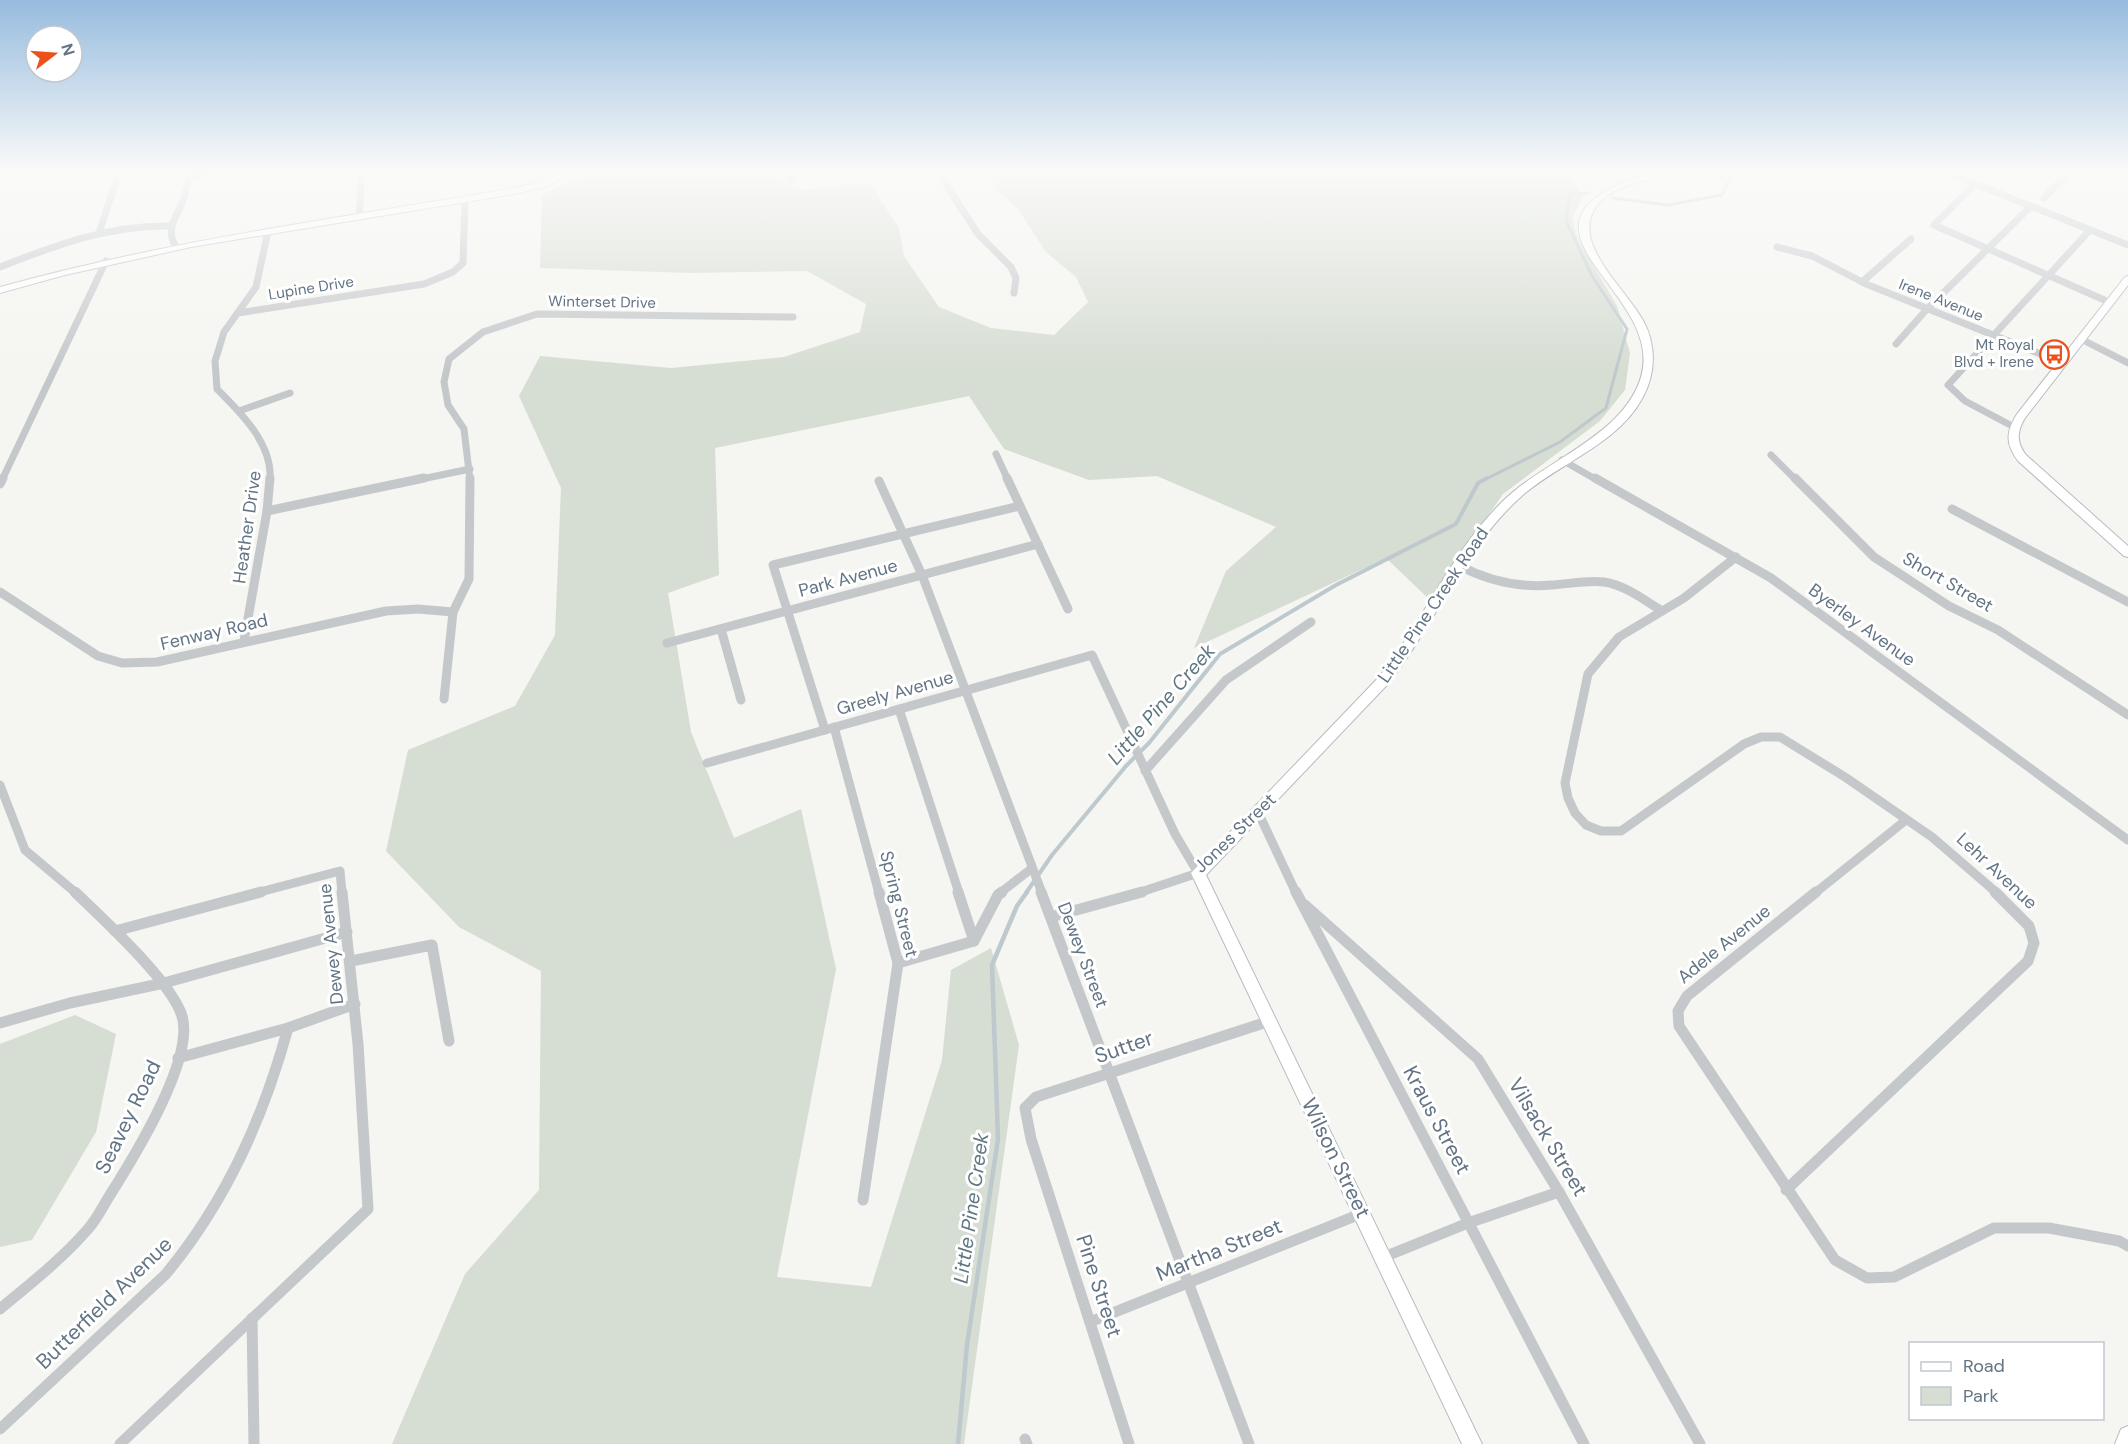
<svg xmlns="http://www.w3.org/2000/svg" width="2128" height="1444" font-family="'DM Sans',sans-serif">
	<style>
		.green { fill: #d6ddd2 }
		.lines { fill: none; stroke-linecap: round; stroke-linejoin: round }
		.stream-far2 { stroke: #bec9ce; stroke-width: 3 }
		.stream-far1 { stroke: #bec9ce; stroke-width: 4 }
		.stream { stroke: #bec9ce; stroke-width: 4.5 }
		.secondary-casing { stroke: #b7bbc0; stroke-width: 2 }
		.street-far2 { stroke: #c5c8cb; stroke-width: 7 }
		.street-far1 { stroke: #c5c8cb; stroke-width: 9 }
		.street { stroke: #c5c8cb; stroke-width: 11 }
		.secondary { fill: #fff; fill-rule: evenodd }
		.labels { text-anchor: middle; dominant-baseline: central; stroke-width: 6; stroke-linejoin: round; paint-order: stroke }
		.far-street-label { font-size: 15px; fill: #637484; stroke: #fff }
		.far-poi-label { font-size: 15px; fill: #637484; stroke: #fff; text-anchor: end }
		.street-label { font-size: 18px; fill: #637484; stroke: #fff }
		.water-label { font-size: 20px; font-style: italic; fill: #5e7781; stroke: #fff }
		.near-street-label { font-size: 21px; fill: #637484; stroke: #fff }
	</style>
	<rect width="100%" height="100%" fill="#f5f5f1"/>
	<g class="green">
		<path d="M604 169H788L775 178 799 190 869 183 899 228 904 256 939 307 991 328 1054 335 1088 302 1076 277 1046 252 1018 209 998 191 988 169H1571V177L1583 197 1572 217 1577 237 1617 306 1630 353 1625 390 1600 421 1503 494 1430 600 1386 558 1194 648 1226 571 1276 527 1157 476 1089 480 1004 449 969 396 715 448 719 575 668 593 691 732 734 838 801 809 836 969 777 1277 871 1287 942 1060 951 970 991 948 1019 1045 964 1444H392L465 1274 539 1190 541 971 459 927 386 851 408 750 515 706 555 635 561 488 519 396 540 356 671 368 784 357 860 332 866 304 807 271 690 273 540 268 542 194Z"/>
		<path d="M75 1015 116 1034 96 1132 32 1240 0 1247V1044Z"/>
	</g>
	<g class="lines">
		<g class="stream-far2">
			<path d="M1613 198 1668 205 1722 195 1734 169"/>
			<path d="M1484 480 1560 442 1606 408 1627 329 1592 276 1566 221 1570 194 1588 193"/>
		</g>
		<path class="stream-far1" d="M1026 893 1052 855 1126 766 1149 743 1220 654 1336 585 1456 524 1478 483 1487 478"/>
		<path class="stream" d="M958 1444 967 1345 998 1139 992 965 1017 906 1027 892"/>
		<defs>
			<g id="secondary">
				<path d="M575 169H587L544 187 514 194 191 247 65 275 0 293V287C169 240 342 218 514 188L538 183Z"/>
				<path d="M1664 169H1677C1658 182 1624 180 1603 199 1559 240 1634 292 1648 331 1656 354 1654 376 1643 397 1619 443 1562 462 1524 494 1464 546 1436 624 1387 685L1206 875 1482 1444H1462L1191 873 1378 678C1423 623 1450 554 1501 503 1542 461 1623 437 1641 377 1668 287 1472 222 1664 169Z"/>
				<path d="M2128 276V285L2025 418C2017 431 2016 442 2026 455L2128 546V557L2124 556 2018 461C2005 443 2006 432 2017 414L2125 277Z"/>
				<path d="M2128 1426V1444H2115L2121 1429Z"/>
			</g>
		</defs>
		<use href="#secondary" class="secondary-casing"/>
		<g class="street-far2">
			<path d="M779 169 792 180"/>
			<path d="M936 169 978 234 1011 267 1016 278 1014 293"/>
			<path d="M1938 169 2128 245"/>
			<path d="M189 175 230 169"/>
			<path d="M1975 184 1934 225 2109 302"/>
			<path d="M2044 198 2072 169"/>
			<path d="M359 217 362 169"/>
			<path d="M268 231 256 287 224 332 215 361 217 389C241 413 273 444 270 480"/>
			<path d="M99 233 120 169"/>
			<path d="M176 247C164 227 178 216 184 198 187 188 189 178 191 169"/>
			<path d="M1777 247 1812 256 1866 284 2063 363"/>
			<path d="M0 267C56 245 109 225 170 226"/>
			<path d="M1862 282 1911 239"/>
			<path d="M238 313 424 284 453 272 463 263 465 200"/>
			<path d="M2081 339 2128 363"/>
			<path d="M1896 344 1927 309 2031 206"/>
			<path d="M239 411 290 393"/>
			<path d="M2014 427 1965 401 1948 385 2090 230"/>
			<path d="M996 454 1008 480"/>
			<path d="M1771 455 1796 480"/>
			<path d="M1562 460 1597 480"/>
			<path d="M2 480 106 261"/>
			<path d="M417 480 470 469"/>
			<path d="M470 480 464 429 448 405 444 382 449 359 483 332 537 314 793 317"/>
		</g>
		<g class="street-far1">
			<path d="M1007 478 1068 609"/>
			<path d="M1595 478 1771 578 2128 840"/>
			<path d="M1795 478 1874 557 1949 606 1998 630 2128 715"/>
			<path d="M879 481 922 575 1042 893"/>
			<path d="M0 484 3 478"/>
			<path d="M1952 509 2128 602"/>
			<path d="M267 511 424 478"/>
			<path d="M1736 557 1684 598 1619 637 1588 674 1565 783 1568 798 1575 813 1586 825 1601 831H1621L1744 744 1761 737H1780L1845 777 1932 837 1997 893"/>
			<path d="M1458 565C1488 581 1518 588 1552 585 1569 584 1587 580 1604 582 1625 585 1644 600 1662 611"/>
			<path d="M0 592 98 656 122 663 157 662 386 611 418 609 453 612"/>
			<path d="M721 629 741 700"/>
			<path d="M244 641 267 511 270 478"/>
			<path d="M667 643 1038 544"/>
			<path d="M444 699 453 612 469 579 470 478"/>
			<path d="M899 709 959 893"/>
			<path d="M834 727 879 893"/>
			<path d="M825 730 773 565 1020 506"/>
			<path d="M707 763 1092 655 1175 834 1198 873 1138 893"/>
			<path d="M1145 771 1226 680 1311 622"/>
			<path d="M0 785 25 850 76 893"/>
			<path d="M1258 812 1296 893"/>
			<path d="M256 893 340 871 342 893"/>
			<path d="M1000 893 1031 869"/>
			<path d="M1815 893 1906 820"/>
		</g>
		<g class="street">
			<path d="M958 892 974 941"/>
			<path d="M1041 892 1249 1444"/>
			<path d="M1296 892 1584 1444"/>
			<path d="M1816 892 1687 996 1678 1011 1679 1026 1835 1260 1867 1278 1894 1277 1994 1228H2049L2119 1241 2128 1246"/>
			<path d="M1305 905 1478 1059 1559 1192 1700 1444"/>
			<path d="M1051 917 1142 892"/>
			<path d="M115 931 261 892"/>
			<path d="M351 961 432 945 449 1041"/>
			<path d="M898 963 974 941 998 895 1002 892"/>
			<path d="M0 1023 70 1003 164 983 347 932"/>
			<path d="M178 1058 288 1028 355 1004"/>
			<path d="M1786 1190 2028 961 2034 943 2029 926 1995 892"/>
			<path d="M863 1200 898 963 879 892"/>
			<path d="M1384 1257 1468 1223 1559 1192"/>
			<path d="M0 1309C30 1284 62 1259 88 1229 97 1219 103 1206 110 1195 134 1157 195 1059 182 1016 171 981 102 918 75 892"/>
			<path d="M252 1318 254 1444"/>
			<path d="M1090 1322 1363 1213"/>
			<path d="M0 1429 166 1274C226 1201 263 1119 288 1028"/>
			<path d="M1025 1439 1027 1444"/>
			<path d="M120 1444 368 1209 358 1044 342 892"/>
			<path d="M1129 1444 1031 1139 1025 1108 1036 1097 1270 1021"/>
		</g>
		<use href="#secondary" class="secondary"/>
	</g>
	<linearGradient id="sky" x2="0" y2="1"><stop stop-color="#97bcde"/><stop offset="0.46" stop-color="#fafaf9"/><stop offset="1" stop-color="#fafaf9" stop-opacity="0"/></linearGradient>
	<rect width="2128" height="371" fill="url(#sky)"/>
	<defs>
		<symbol id="bus-ring" viewBox="-11 -11 22 22"><circle r="9.5" fill="#fff" stroke="#eb521b" stroke-width="1.5"/><path d="M-5-6H5V4H4V6H2V4H-2V6H-4V4H-5ZM-3.5-4V0h7V-4ZM-3.5 1.2v1.5H-2V1.2ZM2 1.2v1.5H3.5V1.2Z" fill="#eb521b"/></symbol>
	</defs>
	<g fill-rule="evenodd">
		<use href="#bus-ring" x="2038" y="338" width="33" height="33"/>
	</g>
	<g class="labels">
		<g class="far-street-label">
			<text transform="translate(311 288) rotate(-9)">Lupine Drive</text>
			<text transform="translate(1941 300) rotate(22)">Irene Avenue</text>
			<text transform="translate(602 302) rotate(1)">Winterset Drive</text>
		</g>
		<g class="far-poi-label">
			<text x="2034" y="345">Mt Royal<tspan x="2034" dy="17">Blvd + Irene</tspan></text>
		</g>
		<g class="street-label">
			<text transform="translate(247 527) rotate(-82)">Heather Drive</text>
			<text transform="translate(848 578) rotate(-15)">Park Avenue</text>
			<text transform="translate(1948 582) rotate(30)">Short Street</text>
			<text transform="translate(1433 605) rotate(-56)">Little Pine Creek Road</text>
			<text transform="translate(1862 625) rotate(36)">Byerley Avenue</text>
			<text transform="translate(214 632) rotate(-13)">Fenway Road</text>
			<text transform="translate(895 693) rotate(-16)">Greely Avenue</text>
			<text transform="translate(1235 833) rotate(-44)">Jones Street</text>
			<text transform="translate(1997 871) rotate(43)">Lehr Avenue</text>
			<text transform="translate(899 904) rotate(76)">Spring Street</text>
			<text transform="translate(331 944) rotate(-96)">Dewey Avenue</text>
			<text transform="translate(1724 944) rotate(-39)">Adele Avenue</text>
			<text transform="translate(1083 955) rotate(69)">Dewey Street</text>
		</g>
		<g class="water-label">
			<text transform="translate(1161 704) rotate(-49)">Little Pine Creek</text>
			<text transform="translate(971 1208) rotate(-82)">Little Pine Creek</text>
		</g>
		<g class="near-street-label">
			<text transform="translate(1124 1047) rotate(-19)">Sutter</text>
			<text transform="translate(128 1117) rotate(-64)">Seavey Road</text>
			<text transform="translate(1437 1120) rotate(62)">Kraus Street</text>
			<text transform="translate(1548 1137) rotate(59)">Vilsack Street</text>
			<text transform="translate(1336 1158) rotate(64)">Wilson Street</text>
			<text transform="translate(1219 1250) rotate(-22)">Martha Street</text>
			<text transform="translate(1099 1286) rotate(72)">Pine Street</text>
			<text transform="translate(104 1303) rotate(-44)">Butterfield Avenue</text>
		</g>
	</g>
	<rect x="1909" y="1342" width="195" height="78" fill="#ffffff" stroke="#c1c7ce" stroke-width="1.5"/>
	<rect x="1921" y="1362" width="30" height="9" fill="#ffffff" stroke="#c1c7ce" stroke-width="1.5"/>
	<text x="1963" y="1372" font-size="18" fill="#637484">Road</text>
	<rect x="1921" y="1387" width="30" height="18" fill="#d6ddd2" stroke="#c1c7ce" stroke-width="1.5"/>
	<text x="1963" y="1402" font-size="18" fill="#637484">Park</text>
	<g transform="translate(54 54) rotate(73)"><circle r="28" fill="#ffffff" stroke="#c1c7ce" stroke-width="1.5"/>
	<path d="M0-4.5L10 22L0 15L-10 22Z" fill="#eb521b"/>
	<text y="-9" font-size="16" font-weight="bold" text-anchor="middle" fill="#637484">N</text>
	</g>
</svg>
